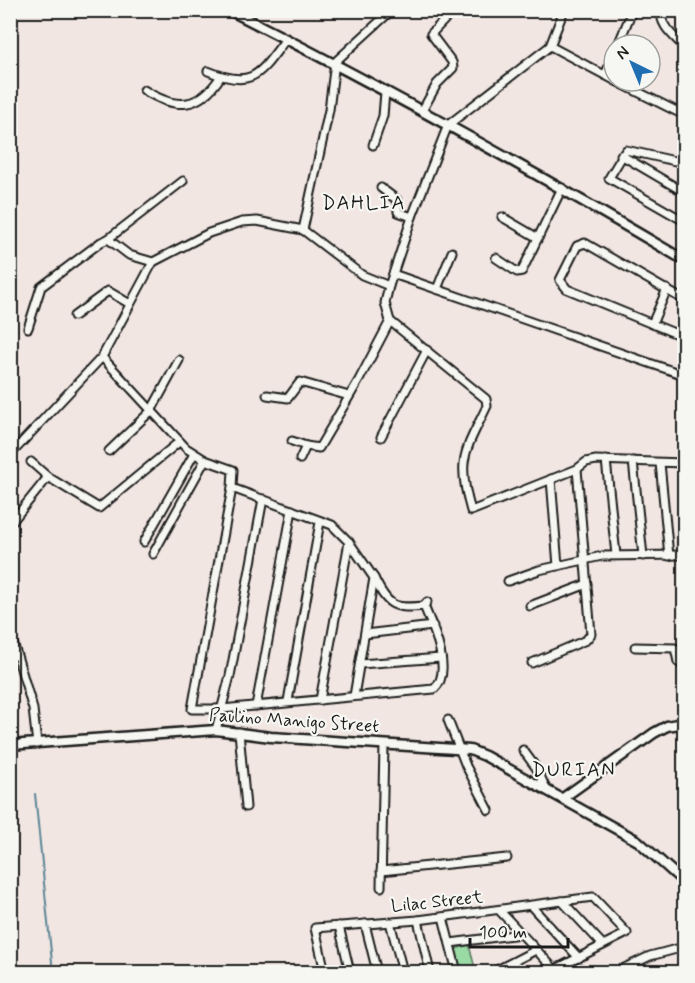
<svg xmlns="http://www.w3.org/2000/svg" width="695" height="983" font-family="Mynerve,sans-serif">
	<style>
		.green { fill: #9adaa4; stroke: #5b7b60; stroke-width: 1.5 }
		.lines { fill: none; stroke-linecap: round; stroke-linejoin: round }
		.stream { stroke: #5a8495; stroke-width: 2 }
		.minor-casing { stroke: #1c1c1c; stroke-width: 11 }
		.tertiary-casing { stroke: #1c1c1c; stroke-width: 13 }
		.minor { stroke: #f6f6f2; stroke-width: 7 }
		.tertiary { stroke: #f6f6f2; stroke-width: 8 }
		.labels { text-anchor: middle; dominant-baseline: central; stroke-width: 4.5; stroke-linejoin: round; paint-order: stroke }
		.street-label { font-size: 18px; fill: #1c1c1c; stroke: #f6f6f2 }
		.neighbourhood-label { font-size: 20px; letter-spacing: 1.5px; fill: #1c1c1c; stroke: #f6f6f2 }
	</style>
	<rect width="100%" height="100%" fill="#f1e6e2"/>
	<filter id="ink" filterUnits="userSpaceOnUse"><feTurbulence type="fractalNoise" baseFrequency=".0167" numOctaves="2"/><feDisplacementMap in="SourceGraphic" scale="12" xChannelSelector="R" yChannelSelector="G"/><feConvolveMatrix kernelMatrix="1 2 1 2 8 2 1 2 1" color-interpolation-filters="sRGB"/></filter>
	<g filter="url(#ink)">
		<path class="green" d="M469 945 476 972H460L455 949Z"/>
		<g class="lines">
			<path class="stream" d="M35 794 53 972"/>
			<defs>
				<g id="minor">
					<path d="M662 10C658 25 675 37 684 47"/>
					<path d="M10 11 11 10"/>
					<path d="M618 45 632 11"/>
					<path d="M550 46 564 10"/>
					<path d="M208 71C254 90 260 73 286 39"/>
					<path d="M605 75 614 55"/>
					<path d="M616 81 684 115"/>
					<path d="M144 90C176 110 199 110 221 76"/>
					<path d="M422 111 437 84 453 68 452 62 431 34 454 10"/>
					<path d="M373 145 383 116 385 92"/>
					<path d="M621 155 684 192"/>
					<path d="M684 163 626 150 609 178 684 221"/>
					<path d="M381 188 397 200 398 212 412 217"/>
					<path d="M502 217 538 238"/>
					<path d="M303 230 362 275 389 286"/>
					<path d="M108 239 183 181"/>
					<path d="M496 258 517 272 522 271 562 188"/>
					<path d="M393 274 684 375"/>
					<path d="M437 289 452 252"/>
					<path d="M684 300 585 243 577 246 560 280 567 289 684 337"/>
					<path d="M74 316 108 291 130 304"/>
					<path d="M652 324 667 289"/>
					<path d="M28 328 41 287 101 242 108 239 129 255 153 262"/>
					<path d="M102 357 186 448 205 460 233 470 232 488 192 709H222L434 689C454 672 432 625 424 606"/>
					<path d="M267 395 288 398 300 382 349 396"/>
					<path d="M381 437 427 350"/>
					<path d="M292 441 306 446"/>
					<path d="M109 451 151 411 179 360"/>
					<path d="M10 455 102 357 153 262 209 233 242 222 257 221 303 230 329 110 335 62 392 10"/>
					<path d="M300 459 306 446 319 448 359 380 390 321"/>
					<path d="M606 460 616 555"/>
					<path d="M633 461 643 556"/>
					<path d="M31 462 48 477 99 508 179 442"/>
					<path d="M660 463 669 556"/>
					<path d="M577 469 471 511C456 459 465 452 487 406L486 399 390 321 385 303 389 286 412 217 448 125 550 46 614 80"/>
					<path d="M551 479 558 566"/>
					<path d="M232 488 332 525 349 542 374 578 354 696"/>
					<path d="M10 524 48 477"/>
					<path d="M144 542 194 454"/>
					<path d="M153 554 205 460"/>
					<path d="M374 578C388 607 394 609 424 606L427 602"/>
					<path d="M508 581 539 570 602 556 684 555"/>
					<path d="M530 606 587 584"/>
					<path d="M10 632 33 709 37 744"/>
					<path d="M365 634 433 626"/>
					<path d="M635 647 675 648 678 662 684 666"/>
					<path d="M532 663 586 640 591 634 577 469 586 462 596 460 684 463"/>
					<path d="M360 664 441 658"/>
					<path d="M320 700 349 542"/>
					<path d="M288 701 320 522"/>
					<path d="M256 706 292 510"/>
					<path d="M448 720 466 766 489 810"/>
					<path d="M216 730 230 676 263 499"/>
					<path d="M239 732 246 807"/>
					<path d="M523 750 537 769 546 789"/>
					<path d="M381 871 507 858"/>
					<path d="M381 887 384 745"/>
					<path d="M562 901 603 945"/>
					<path d="M531 906 579 958"/>
					<path d="M499 910 555 970"/>
					<path d="M443 917 457 972"/>
					<path d="M418 920 430 972"/>
					<path d="M390 922 403 972"/>
					<path d="M365 924 377 972"/>
					<path d="M339 926 350 972"/>
					<path d="M450 943 521 934"/>
					<path d="M325 972 315 928 418 920 593 897 627 933 550 972"/>
					<path d="M493 972 536 950"/>
					<path d="M616 972 650 956 684 947"/>
				</g>
				<g id="tertiary">
					<path d="M229 10C384 88 535 172 684 260"/>
					<path d="M10 745 216 730 271 737 470 750 485 756 638 841 684 882"/>
					<path d="M563 798 654 733 667 726 684 723"/>
				</g>
			</defs>
			<use href="#minor" class="minor-casing"/>
			<use href="#tertiary" class="tertiary-casing"/>
			<use href="#minor" class="minor"/>
			<use href="#tertiary" class="tertiary"/>
		</g>
	</g>
	<g class="labels">
		<g class="street-label">
			<text transform="translate(294 721) rotate(4)">Paulino Manigo Street</text>
			<text transform="translate(437 902) rotate(-6)">Lilac Street</text>
		</g>
		<g class="neighbourhood-label">
			<text x="364" y="203">DAHLIA</text>
			<text x="574" y="770">DURIAN</text>
		</g>
	</g>
	<rect width="695" height="983" fill="none" stroke="#f6f6f2" stroke-width="36"/>
	<rect x="18" y="18" width="659" height="947" fill="none" stroke="#1c1c1c" stroke-width="2" filter="url(#ink)"/>
	<g transform="translate(632 63) rotate(317)"><circle r="28" fill="#f6f6f2" stroke="#9f9f9c" stroke-width="1.5"/>
	<path d="M0-4.5L10 22L0 15L-10 22Z" fill="#1f6fb2"/>
	<text y="-9" font-size="16" font-weight="bold" text-anchor="middle" fill="#1c1c1c">N</text>
	</g>
	<path d="M470 938v9h98v-9" fill="none" stroke="#1c1c1c" stroke-width="3"/>
	<text x="479" y="938" font-size="18" fill="#1c1c1c" stroke="#f6f6f2" stroke-width="4.5" paint-order="stroke">100 m</text>
</svg>
